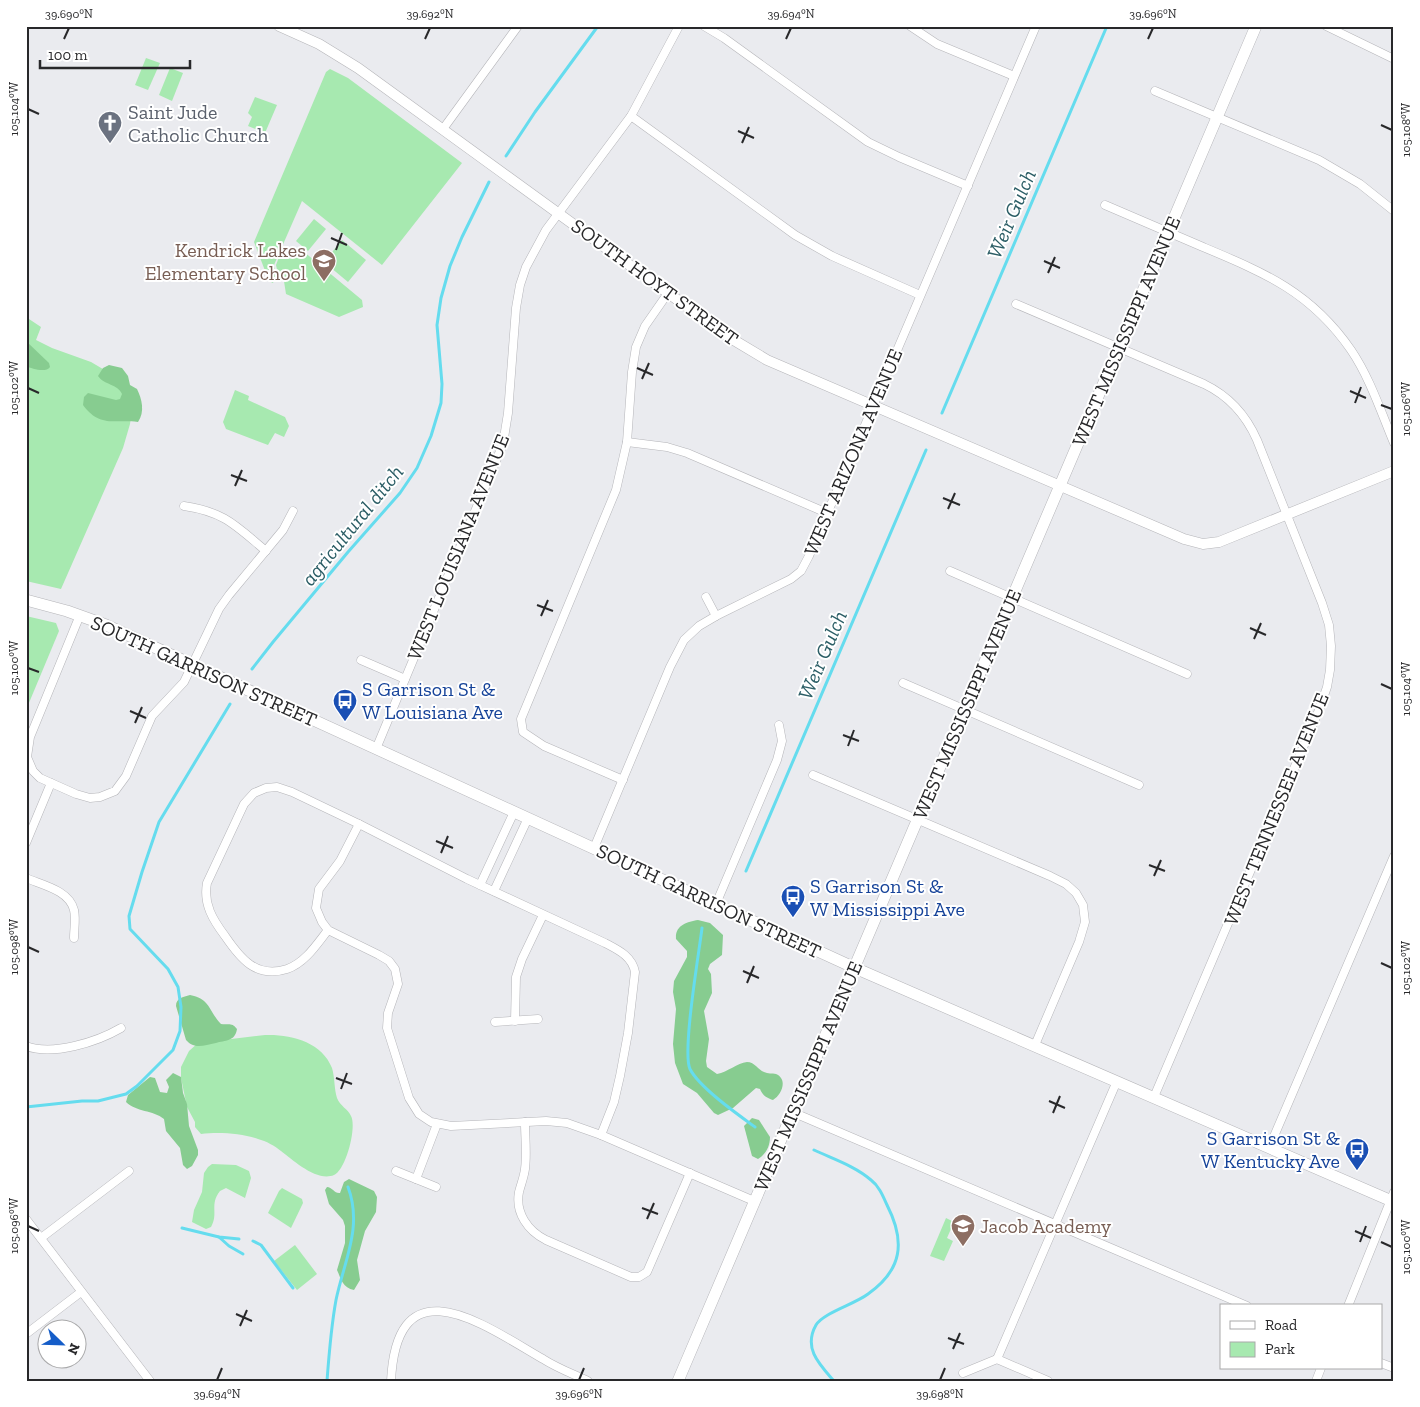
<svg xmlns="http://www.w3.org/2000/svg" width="1420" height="1407" font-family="'Zilla Slab',serif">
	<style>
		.green { fill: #a7e9b0 }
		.forest { fill: #87cc90 }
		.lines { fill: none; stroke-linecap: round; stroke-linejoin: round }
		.stream { stroke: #65dcee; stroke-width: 3 }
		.minor-casing { stroke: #b5b5b9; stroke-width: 9 }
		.tertiary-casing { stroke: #b5b5b9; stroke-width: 11 }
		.secondary-casing { stroke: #b5b5b9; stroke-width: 12 }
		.minor { stroke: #fff; stroke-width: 8 }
		.tertiary { stroke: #fff; stroke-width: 10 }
		.secondary { stroke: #fff; stroke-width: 11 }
		.ticks { fill: none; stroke: #28282a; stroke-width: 2 }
		.labels { text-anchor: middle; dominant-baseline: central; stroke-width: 4; stroke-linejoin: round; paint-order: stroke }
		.worship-label { font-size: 20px; fill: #5b616d; stroke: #fff; text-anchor: start }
		.education-label { font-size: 20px; fill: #785e54; stroke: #fff; text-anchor: end }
		.street-label { font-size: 20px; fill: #28282a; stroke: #fff }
		.transit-label { font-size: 20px; fill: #164399; stroke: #fff; text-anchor: start }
		.water-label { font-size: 21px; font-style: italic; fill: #2c5e66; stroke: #fff }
		.neatline { fill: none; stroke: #28282a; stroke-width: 2 }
		.ticks-label { font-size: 12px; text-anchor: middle; fill: #28282a }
	</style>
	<rect width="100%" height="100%" fill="#eaebef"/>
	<g class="green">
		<path d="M146 58 160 63 148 90 135 85Z"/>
		<path d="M170 68 183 73 172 101 159 95Z"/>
		<path d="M330 69 348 78 462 163 382 265 302 201 274 265 276 275 273 283 269 281 254 242 326 72Z"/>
		<path d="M255 97 277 105 265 133 248 126 252 117 248 113Z"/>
		<path d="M314 219 326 229 308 251 296 241Z"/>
		<path d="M342 240 366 260 348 282 324 262Z"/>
		<path d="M297 248 303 251 362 300 363 307 339 317 286 294 283 275 278 274 276 265 279 257Z"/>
		<path d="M26 317 41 327 36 340 52 348 91 362 113 375 132 409 130 424 123 448 61 589 26 581Z"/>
		<path d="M235 390 249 396 248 400 285 417 289 426 284 437 275 433 268 445 226 429 223 422Z"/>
		<path d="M26 616 56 623 59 631 26 710Z"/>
		<path d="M265 1035C291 1034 322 1042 332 1068 335 1078 334 1089 337 1098 340 1106 348 1109 351 1116 357 1127 346 1170 334 1175 317 1182 294 1161 281 1151 275 1146 266 1141 258 1139 241 1133 218 1132 201 1134L195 1127V1122L187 1107 181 1078V1067L189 1051 198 1043Z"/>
		<path d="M212 1164 236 1165 249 1171 251 1178 245 1198 226 1188 220 1191C209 1205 219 1213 211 1227L206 1229 192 1222 194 1210 202 1192 204 1173 208 1167Z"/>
		<path d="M282 1188 302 1199 303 1203 291 1228 268 1213 279 1191Z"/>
		<path d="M946 1218 954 1222 947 1238 953 1241 944 1261 930 1256Z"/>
		<path d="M295 1245 317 1274 297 1290 274 1261Z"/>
	</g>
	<g class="forest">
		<path d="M26 341 49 363 50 367C46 373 32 369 26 366Z"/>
		<path d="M109 365 122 368 128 376 130 385 137 389C142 399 145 412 138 422 114 419 100 428 83 405L84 397 88 393 116 400 120 399 122 394C118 384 104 385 98 376L103 368Z"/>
		<path d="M698 920 710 923 723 935 722 955 710 964 708 969 711 974 712 993 704 1011 709 1039 706 1061 707 1067 717 1074C728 1072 737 1063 747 1062 755 1062 758 1070 764 1072 768 1074 772 1073 776 1074 788 1079 782 1095 773 1100 767 1098 763 1096 760 1089L756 1088 733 1108 718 1115 714 1113 697 1093 683 1084 675 1063 673 1044 676 1009 673 992 674 981 687 957V951L676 939C675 925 687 922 698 920Z"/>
		<path d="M190 995C211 999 209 1012 221 1024 229 1025 232 1022 237 1029 235 1042 225 1040 216 1043 204 1045 195 1050 186 1040L176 1006C176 998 183 997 190 995Z"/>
		<path d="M173 1073 181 1077 183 1093 187 1104 189 1126 198 1150V1155L192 1166 187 1169 183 1165 180 1148 166 1131 164 1119C153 1110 136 1112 126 1102L128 1095 150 1077 155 1078 160 1092 167 1093 169 1087 166 1080Z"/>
		<path d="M752 1118 759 1120 770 1137C770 1146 766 1154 758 1159L752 1156 744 1126Z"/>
		<path d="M349 1179 374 1191 377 1197 376 1212 365 1231 357 1260 360 1280 354 1290C343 1288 341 1279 337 1270L345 1243V1226L343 1220 329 1204 325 1190 327 1187C332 1187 335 1194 340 1193L344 1182Z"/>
	</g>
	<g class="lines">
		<g class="stream">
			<path d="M506 156 535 112 598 26"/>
			<path d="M942 413 1107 26"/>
			<path d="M252 669 273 642 348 552 400 493 417 468 431 436 441 403 442 384 437 325 441 298 450 266 462 237 489 182"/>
			<path d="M746 871 926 450"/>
			<path d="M702 928C699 953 682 1052 690 1069 699 1087 737 1114 755 1127"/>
			<path d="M26 1107 82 1101H98L126 1094 137 1086 173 1050 180 1031 181 1007 178 987 168 969 130 929 129 916 142 872 159 822 230 704"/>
			<path d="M814 1150C833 1159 855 1166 871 1180 879 1186 883 1196 887 1205 906 1242 902 1270 868 1294 855 1304 823 1313 816 1325 803 1348 819 1364 834 1381"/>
			<path d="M182 1228 219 1237 239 1239"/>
			<path d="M219 1237 229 1246 243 1254"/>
			<path d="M253 1241 261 1245 293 1288"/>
			<path d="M327 1381C329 1354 331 1327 336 1300 344 1261 363 1227 348 1187"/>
		</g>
		<defs>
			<g id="minor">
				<path d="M704 26 724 38 868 142 899 157 968 186"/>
				<path d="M910 26 937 44 1014 76"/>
				<path d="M1326 26 1394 59"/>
				<path d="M1155 91 1319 160 1360 184 1394 211"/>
				<path d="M631 116 795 235 832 256 920 295"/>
				<path d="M443 129 518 26"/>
				<path d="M1105 205C1137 219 1170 233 1203 247 1265 273 1311 292 1351 350 1370 378 1381 412 1394 443"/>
				<path d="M1016 304 1204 384C1229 396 1246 415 1257 440L1322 603 1329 625 1331 646 1330 670 1327 687 1319 710 1154 1097"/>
				<path d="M627 442 667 447 687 453 827 513"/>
				<path d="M184 506C225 512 236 526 266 551"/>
				<path d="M950 571 1187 674"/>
				<path d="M706 597 716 616"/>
				<path d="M80 615 30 737 27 757 33 771 40 778 76 794 90 798 100 797 115 791 126 776 152 716 184 682 219 609 229 595 283 530 293 511"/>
				<path d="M361 660 405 679"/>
				<path d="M903 683 1139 785"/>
				<path d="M376 749 503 444 508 413 516 308 520 285 526 267 546 230 631 116 679 26"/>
				<path d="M813 775 1050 876 1066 884 1076 893 1083 905 1085 922 1079 942 1035 1045"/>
				<path d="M623 780 544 746 523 732 521 719 616 490 627 442 632 372 636 347 645 326 668 293"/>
				<path d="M359 824 340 861 319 889 316 908 322 922 328 930 379 955 389 961 395 969 398 984 388 1013 387 1028 409 1098 419 1114 431 1122 451 1126 546 1121 567 1123 601 1135 754 1201"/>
				<path d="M26 843 51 783"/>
				<path d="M594 848 670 667 684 640 699 626 716 616 791 579 801 571 809 556 1036 26"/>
				<path d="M26 878C42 885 69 890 74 910 76 919 74 929 74 938"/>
				<path d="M480 885 514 812"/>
				<path d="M494 891 528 818"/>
				<path d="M716 904 777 760 782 741 779 725"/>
				<path d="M328 930C317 944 305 963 287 969 256 979 240 958 225 936 213 920 203 904 207 883L244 804 254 793 266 788 277 787 292 792 359 824 467 879 605 943C618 950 632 956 635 972L628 1033 620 1076 614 1102 601 1135"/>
				<path d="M515 1021 516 977 522 959 543 915"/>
				<path d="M495 1022 538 1019"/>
				<path d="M26 1046C53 1056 97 1042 121 1028"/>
				<path d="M792 1112 1247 1306"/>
				<path d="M525 1122C525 1137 527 1154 525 1169 524 1177 521 1184 519 1192 515 1213 528 1231 546 1240L631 1277H639L647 1272 690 1173"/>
				<path d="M1269 1148 1394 856"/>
				<path d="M396 1171 436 1187"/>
				<path d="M416 1179 437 1124"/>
				<path d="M26 1219 150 1381"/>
				<path d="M41 1238 129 1171"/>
				<path d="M1348 1306 1394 1192"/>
				<path d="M26 1334 81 1292"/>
				<path d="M997 1359 1117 1081"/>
				<path d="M1381 1363 1394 1368"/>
				<path d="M963 1373 997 1359 1048 1381"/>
				<path d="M391 1381C397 1261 484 1325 543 1359 557 1368 573 1374 588 1381"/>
				<path d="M1316 1381 1321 1368"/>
			</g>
			<path id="tertiary" d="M279 26 319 44 358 68 668 293 732 339 767 360 1184 539 1203 544 1219 542 1394 471"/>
			<g id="secondary">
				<path d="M26 600 67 611 106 625 855 968 1394 1202"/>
				<path d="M678 1381 1256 26"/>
			</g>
		</defs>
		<use href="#minor" class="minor-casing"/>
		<use href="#tertiary" class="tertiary-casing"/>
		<use href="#secondary" class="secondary-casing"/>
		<use href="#minor" class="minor"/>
		<use href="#tertiary" class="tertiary"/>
		<use href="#secondary" class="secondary"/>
	</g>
	<path class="ticks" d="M64 39 69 28M425 39 430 28M786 39 791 28M1148 39 1153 28M28 109 39 114M1381 125 1392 130M738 131 754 138M742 143 749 127M331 238 347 245M336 250 342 233M1044 261 1060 268M1048 273 1055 257M637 368 653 375M642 379 649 363M28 388 39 393M1350 391 1366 398M1355 403 1361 387M1381 405 1392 409M231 475 247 481M235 486 242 470M943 498 960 505M948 509 955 493M537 605 553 611M541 616 548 600M1250 628 1266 635M1254 639 1261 623M28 668 39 672M1381 684 1392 689M130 711 146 718M135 723 142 707M843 735 859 741M848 746 854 730M436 841 453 848M441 853 448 836M1149 865 1165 871M1154 876 1161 860M28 947 39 952M1381 963 1392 968M743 971 759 978M747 983 754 966M336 1078 352 1084M341 1089 347 1073M1049 1101 1065 1108M1053 1113 1060 1096M642 1208 658 1214M647 1219 654 1203M28 1226 39 1231M1355 1231 1371 1238M1360 1242 1366 1226M1381 1242 1392 1247M236 1314 252 1321M240 1326 247 1310M948 1338 964 1344M953 1349 960 1333M217 1380 222 1368M579 1380 584 1368M940 1380 945 1368"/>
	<defs>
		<symbol id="church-pin" viewBox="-11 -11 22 30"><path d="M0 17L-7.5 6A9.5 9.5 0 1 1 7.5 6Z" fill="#6b7280" stroke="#fff"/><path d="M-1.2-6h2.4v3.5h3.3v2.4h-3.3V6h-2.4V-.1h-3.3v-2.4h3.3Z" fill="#fff"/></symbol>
		<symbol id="school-pin" viewBox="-11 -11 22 30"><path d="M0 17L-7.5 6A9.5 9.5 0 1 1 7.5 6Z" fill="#8d6e63" stroke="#fff"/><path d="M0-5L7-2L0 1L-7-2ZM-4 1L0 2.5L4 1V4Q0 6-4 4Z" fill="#fff"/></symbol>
		<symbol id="bus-pin" viewBox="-11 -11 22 30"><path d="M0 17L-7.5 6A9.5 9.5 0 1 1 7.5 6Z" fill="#1a4fb4" stroke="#fff"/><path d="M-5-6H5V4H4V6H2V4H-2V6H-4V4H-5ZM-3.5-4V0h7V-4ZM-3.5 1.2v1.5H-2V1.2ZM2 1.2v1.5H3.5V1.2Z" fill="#fff"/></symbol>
	</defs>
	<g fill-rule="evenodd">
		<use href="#church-pin" x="96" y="109" width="28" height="38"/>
		<use href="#school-pin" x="310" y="247" width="28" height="38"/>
		<use href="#bus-pin" x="331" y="687" width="28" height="38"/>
		<use href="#bus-pin" x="779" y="883" width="28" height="38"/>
		<use href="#bus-pin" x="1343" y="1136" width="28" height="38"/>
		<use href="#school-pin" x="949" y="1212" width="28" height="38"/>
	</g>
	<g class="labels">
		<g class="worship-label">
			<text x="128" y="112">Saint Jude<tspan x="128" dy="23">Catholic Church</tspan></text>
		</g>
		<g class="education-label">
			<text x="306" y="250">Kendrick Lakes<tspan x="306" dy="23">Elementary School</tspan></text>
			<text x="980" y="1226" text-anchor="start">Jacob Academy</text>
		</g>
		<g class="street-label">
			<text transform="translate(655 282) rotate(36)">SOUTH HOYT STREET</text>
			<text transform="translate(1126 331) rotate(-67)">WEST MISSISSIPPI AVENUE</text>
			<text transform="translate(853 452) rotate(-67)">WEST ARIZONA AVENUE</text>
			<text transform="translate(458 547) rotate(-68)">WEST LOUISIANA AVENUE</text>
			<text transform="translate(204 671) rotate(24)">SOUTH GARRISON STREET</text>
			<text transform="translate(967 704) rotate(-67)">WEST MISSISSIPPI AVENUE</text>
			<text transform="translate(1276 809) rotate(-68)">WEST TENNESSEE AVENUE</text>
			<text transform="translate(709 901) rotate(25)">SOUTH GARRISON STREET</text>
			<text transform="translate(808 1076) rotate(-67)">WEST MISSISSIPPI AVENUE</text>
		</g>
		<g class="transit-label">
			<text x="362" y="689">S Garrison St &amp;<tspan x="362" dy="23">W Louisiana Ave</tspan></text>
			<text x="810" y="886">S Garrison St &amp;<tspan x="810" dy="23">W Mississippi Ave</tspan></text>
			<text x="1340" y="1138" text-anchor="end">S Garrison St &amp;<tspan x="1340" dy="23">W Kentucky Ave</tspan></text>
		</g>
		<g class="water-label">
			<text transform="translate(1011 214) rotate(-67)">Weir Gulch</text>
			<text transform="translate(352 525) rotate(-51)">agricultural ditch</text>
			<text transform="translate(822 655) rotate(-67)">Weir Gulch</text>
		</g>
	</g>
	<rect width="1420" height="1407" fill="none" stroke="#ffffff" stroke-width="55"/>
	<rect x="1220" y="1304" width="162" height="65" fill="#ffffff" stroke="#a9a9aa"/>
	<rect x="1230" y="1321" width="25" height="8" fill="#ffffff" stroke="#a9a9aa"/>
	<text x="1265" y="1330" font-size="15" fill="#28282a">Road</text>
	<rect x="1230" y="1342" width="25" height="15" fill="#a7e9b0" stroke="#a9a9aa"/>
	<text x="1265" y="1354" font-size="15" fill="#28282a">Park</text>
	<g transform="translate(62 1344) rotate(113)"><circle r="24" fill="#ffffff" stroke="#a9a9aa"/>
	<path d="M0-4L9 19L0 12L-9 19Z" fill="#155dc8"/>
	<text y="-8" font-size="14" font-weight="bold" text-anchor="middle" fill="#28282a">N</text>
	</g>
	<path d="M40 60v8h150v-8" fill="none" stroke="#28282a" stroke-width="2.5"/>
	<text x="48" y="60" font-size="15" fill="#28282a" stroke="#ffffff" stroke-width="4" paint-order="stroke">100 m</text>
	<rect x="28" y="28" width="1364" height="1352" class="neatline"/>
	<g class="ticks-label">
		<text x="69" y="18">39.690°N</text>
		<text x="430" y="18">39.692°N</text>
		<text x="791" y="18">39.694°N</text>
		<text x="1153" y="18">39.696°N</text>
		<text transform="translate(14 109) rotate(-90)" y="4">105.104°W</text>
		<text transform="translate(1406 130) rotate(-90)" y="4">105.108°W</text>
		<text transform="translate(14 388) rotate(-90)" y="4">105.102°W</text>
		<text transform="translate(1406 409) rotate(-90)" y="4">105.106°W</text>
		<text transform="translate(14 668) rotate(-90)" y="4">105.100°W</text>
		<text transform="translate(1406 689) rotate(-90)" y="4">105.104°W</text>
		<text transform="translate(14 947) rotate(-90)" y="4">105.098°W</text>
		<text transform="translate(1406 968) rotate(-90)" y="4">105.102°W</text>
		<text transform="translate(14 1226) rotate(-90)" y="4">105.096°W</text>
		<text transform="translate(1406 1247) rotate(-90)" y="4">105.100°W</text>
		<text x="217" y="1398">39.694°N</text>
		<text x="579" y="1398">39.696°N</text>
		<text x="940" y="1398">39.698°N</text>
	</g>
</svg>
